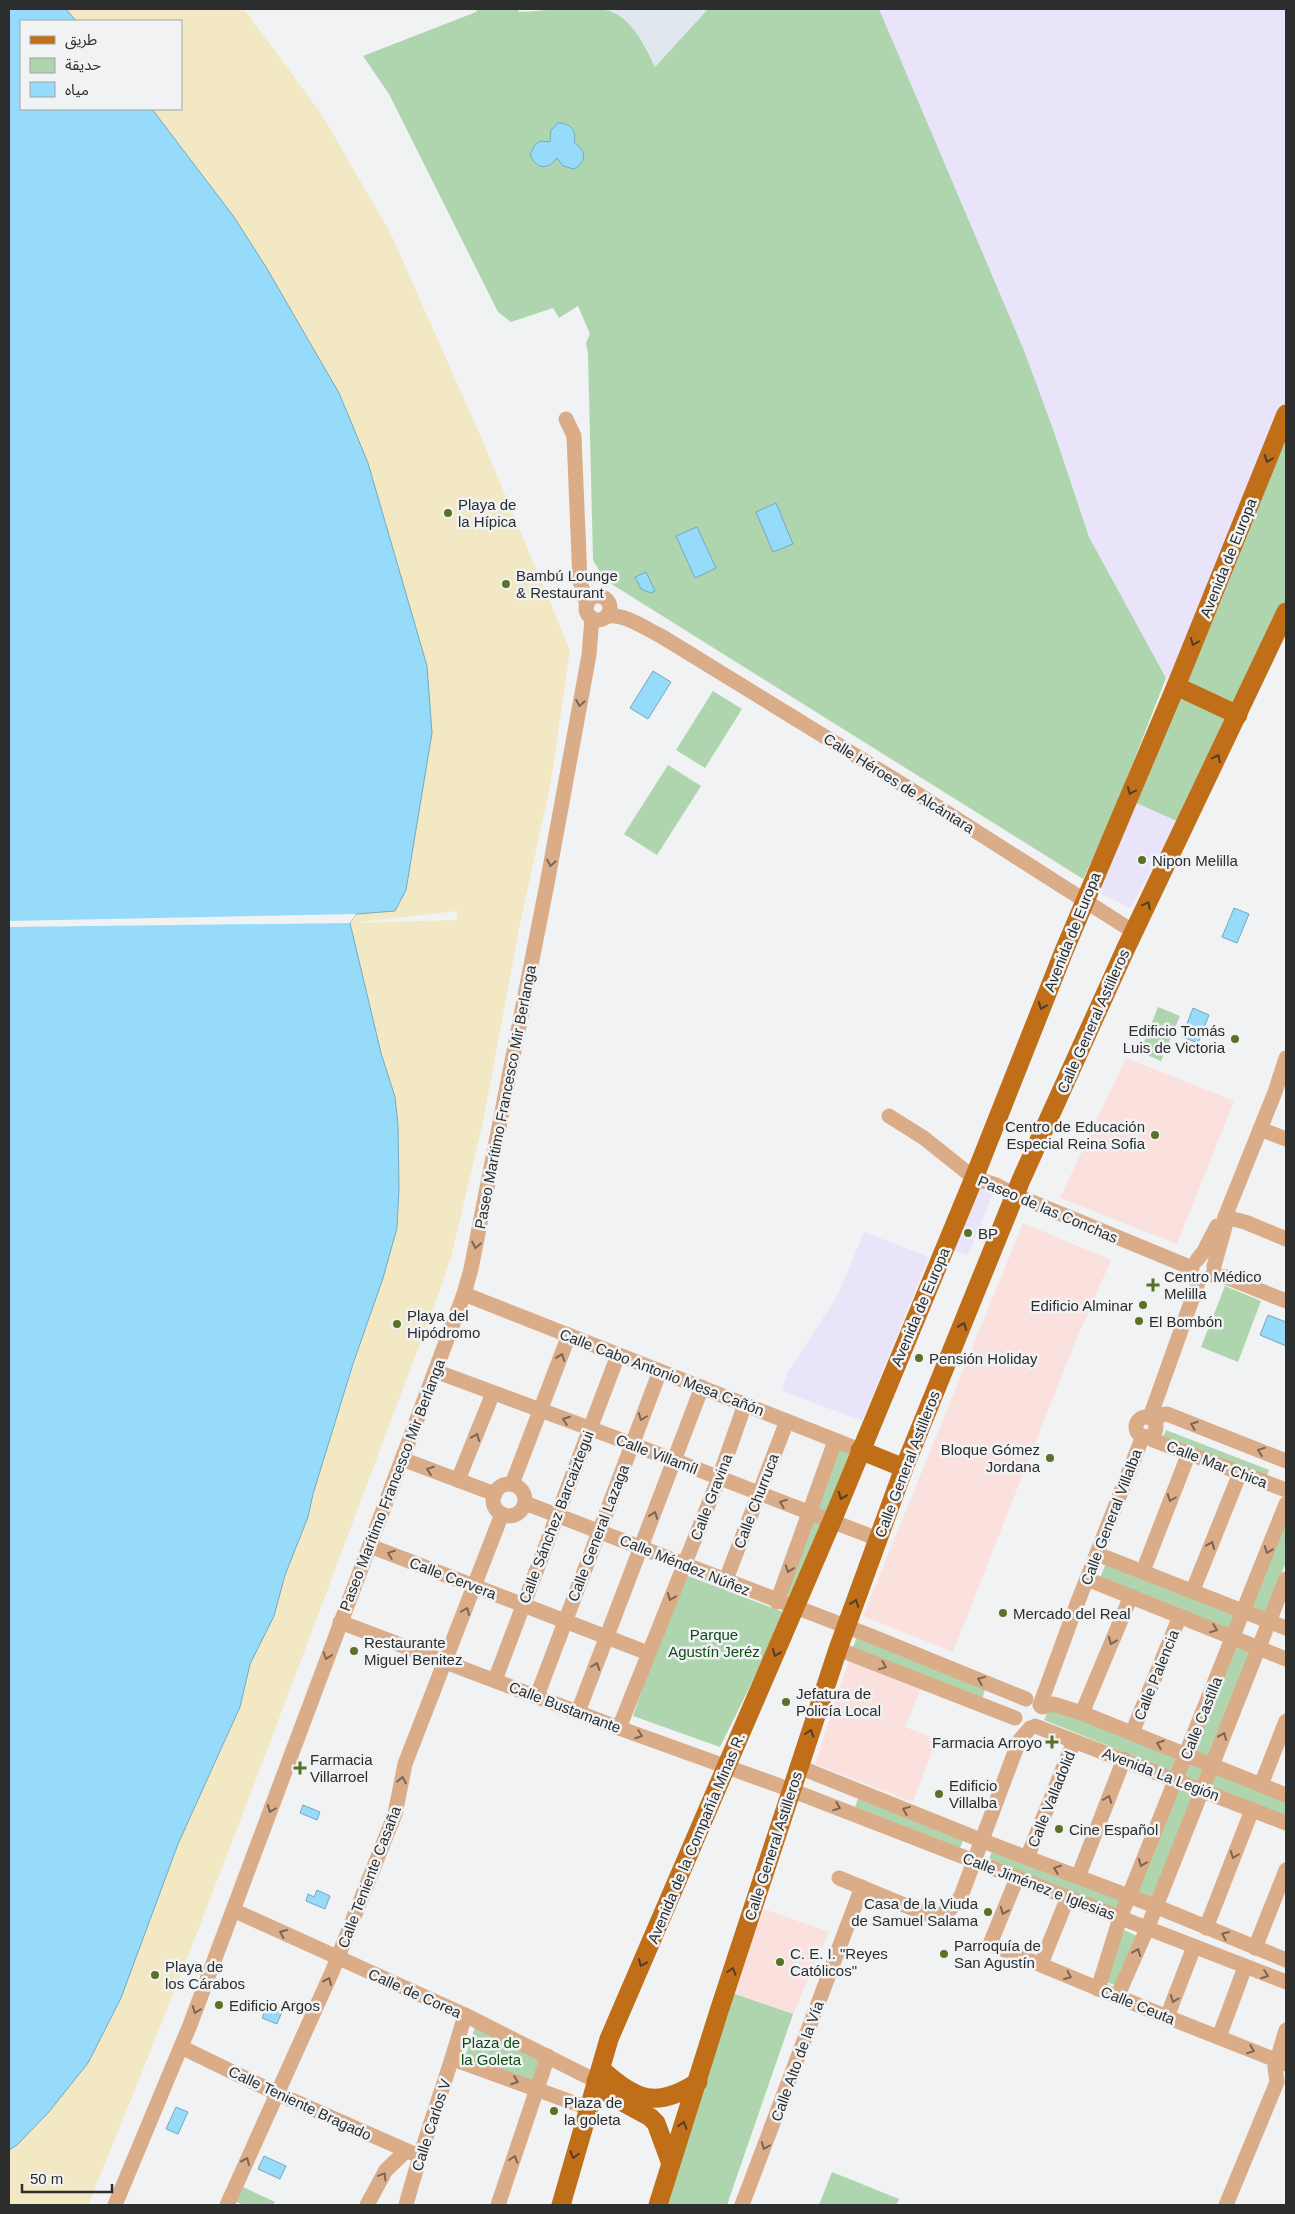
<svg xmlns="http://www.w3.org/2000/svg" width="1295" height="2214" font-family="Helvetica,'Noto Sans Arabic',sans-serif">
	<style>
		.commercial { fill: #eae4fa }
		.built { fill: #e1e7ef }
		.education { fill: #fbe1dd }
		.green { fill: #afd5af }
		.sand { fill: #f2e8c3; fill-rule: evenodd }
		.water { fill: #96dcfa; stroke: #76a8bc }
		.pier { fill: #f0f2f4 }
		.lines { fill: none; stroke-linecap: round; stroke-linejoin: round }
		.minor { stroke: #dbac88; stroke-width: 15 }
		.major { stroke: #c16e19; stroke-width: 19 }
		.oneway { stroke: #513d28 }
		.oneway2 { stroke: #7b6656 }
		.poi-dot { fill: #597225; stroke: #f0f2f4; stroke-width: 2 }
		.labels { text-anchor: middle; dominant-baseline: central; stroke-width: 5; stroke-linejoin: round; paint-order: stroke }
		.poi-label { font-size: 15px; fill: #2c2d2d; stroke: #f0f2f4; text-anchor: start }
		.street-label { font-size: 15px; fill: #2c2d2d; stroke: #f0f2f4 }
		.park-label { font-size: 15px; fill: #0e4c15; stroke: #f0f2f4 }
	</style>
	<rect width="100%" height="100%" fill="#f0f2f4"/>
	<g class="commercial">
		<path d="M879 9H1286V409L1170 677 1166 678 1089 537 1054 432Z"/>
		<path d="M1132 801 1179 822 1130 908 1096 891Z"/>
		<path d="M979 1184 994 1191 968 1255 952 1249Z"/>
		<path d="M864 1232 929 1257 862 1421 782 1391 787 1374 838 1295Z"/>
	</g>
	<path class="built" d="M592 9H708L655 67 645 46 606 10Z"/>
	<g class="education">
		<path d="M1126 1058 1234 1101 1177 1244 1060 1198Z"/>
		<path d="M1023 1223 1111 1260 1073 1347 953 1652 863 1616Z"/>
		<path d="M849 1660 921 1688 905 1727 937 1739 913 1802 815 1764Z"/>
		<path d="M764 1909 829 1932 793 2014 732 1993Z"/>
	</g>
	<g class="green">
		<path d="M477 9H518L519 12C542 11 584 6 605 10 631 15 645 46 655 67L708 9H879L1025 353 1054 432 1089 537 1166 678 1111 819 1083 879 605 580 593 560 588 353 586 343 590 334 578 306 559 318 553 308 511 322 498 312 389 94 363 56 476 12Z"/>
		<path d="M1286 437V601L1237 705 1186 681Z"/>
		<path d="M713 691 742 709 705 768 676 750Z"/>
		<path d="M1181 695 1232 719 1179 822 1132 801Z"/>
		<path d="M668 765 701 786 657 855 624 834Z"/>
		<path d="M1158 1007 1180 1016 1161 1061 1140 1052Z"/>
		<path d="M1225 1286 1261 1301 1238 1362 1201 1347Z"/>
		<path d="M1166 1430 1269 1470 1266 1480 1162 1439Z"/>
		<path d="M840 1448 851 1452 827 1512 817 1509Z"/>
		<path d="M813 1519 823 1523 793 1597 784 1594Z"/>
		<path d="M1286 1519V1562L1266 1613 1251 1608Z"/>
		<path d="M1106 1563 1236 1614 1230 1629 1100 1578Z"/>
		<path d="M683 1574 786 1613 720 1747 633 1716Z"/>
		<path d="M858 1634 986 1687 982 1699 853 1647Z"/>
		<path d="M1236 1644 1251 1650 1209 1757 1195 1751Z"/>
		<path d="M1050 1705 1179 1757 1173 1772 1044 1720Z"/>
		<path d="M1189 1761 1204 1767 1199 1782 1184 1776Z"/>
		<path d="M1215 1771 1286 1800V1817L1209 1786Z"/>
		<path d="M1179 1787 1194 1792 1152 1899 1137 1893Z"/>
		<path d="M859 1796 964 1838 960 1848 855 1807Z"/>
		<path d="M993 1849 1122 1900 1118 1910 989 1859Z"/>
		<path d="M1122 1929 1137 1936 1117 1986 1101 1980Z"/>
		<path d="M732 1993 793 2014 727 2205H667Z"/>
		<path d="M476 2024 546 2057 534 2084 464 2060Z"/>
		<path d="M832 2172 899 2199 896 2205H819Z"/>
		<path d="M243 2187 275 2202 273 2205H244L236 2202Z"/>
	</g>
	<path class="sand" d="M66 9H244L322 115 391 234 481 437 570 650 551 781 519 929 484 1117 451 1258 435 1304C321 1605 211 1908 88 2205H9V2150L17 2145 48 2113 88 2063 121 1998 178 1844 227 1738 250 1664 274 1616 285 1575 308 1517 313 1494 397 1228 399 1189 398 1125 395 1097 381 1053 350 923 356 914 395 910 427 666 368 463 339 393 266 267 234 217 152 109H181V21H76ZM457 911V920L358 923 359 922Z"/>
	<g class="water">
		<path d="M9 9H66L76 21H21V109H152L234 217 266 267 339 393 368 463 427 666 432 733 406 890 395 911 356 914 350 923 381 1053 395 1097 398 1125 399 1189 397 1228 383 1278 353 1364 313 1494 308 1517 285 1575 274 1616 250 1664 240 1707 178 1844 121 1998 88 2063 48 2113 17 2145 9 2150Z"/>
		<path d="M558 123C571 123 577 131 574 143 587 150 587 162 574 169L563 166 557 158C547 171 536 169 530 154L535 145 540 141 550 142 551 130Z"/>
		<path d="M776 503 793 544 773 552 756 512Z"/>
		<path d="M697 527 716 568 695 578 676 536Z"/>
		<path d="M646 572 655 591 651 593 641 589 635 577Z"/>
		<path d="M653 671 671 682 648 719 630 708Z"/>
		<path d="M1234 908 1249 914 1237 943 1222 937Z"/>
		<path d="M1193 1008 1209 1015 1198 1043 1182 1037Z"/>
		<path d="M1268 1315 1286 1322V1346L1260 1335Z"/>
		<path d="M303 1805 320 1812 317 1820 300 1813Z"/>
		<path d="M317 1890 330 1896 325 1909 306 1901 308 1894 314 1897Z"/>
		<path d="M268 2002 283 2009 277 2024 262 2018Z"/>
		<path d="M176 2107 188 2112 178 2134 166 2129Z"/>
		<path d="M264 2156 286 2166 280 2179 258 2169Z"/>
	</g>
	<path class="pier" d="M356 914 350 923 9 927V921Z"/>
	<g class="lines">
		<g class="minor">
			<path d="M566 419 574 436 580 581 587 605"/>
			<circle cx="598" cy="608" r="12"/>
			<path d="M607 616C624 613 646 629 661 636L905 786 1134 932"/>
			<path d="M889 1116 924 1138 974 1178 996 1185 1015 1195 1192 1268"/>
			<path d="M1260 1129 1286 1139"/>
			<path d="M1225 1217 1245 1222 1286 1239"/>
			<path d="M1197 1260 1204 1251 1217 1226"/>
			<path d="M1214 1266 1225 1227V1217L1275 1092 1286 1058"/>
			<path d="M1212 1275 1226 1277 1286 1301"/>
			<path d="M464 1294 860 1450"/>
			<path d="M435 1371 632 1444 878 1539"/>
			<path d="M1150 1417 1199 1280"/>
			<circle cx="1146" cy="1427" r="10"/>
			<path d="M1154 1421 1161 1415 1167 1414 1286 1461"/>
			<path d="M1149 1436 1153 1440 1286 1490"/>
			<path d="M402 1459 495 1494"/>
			<path d="M458 1480 493 1393"/>
			<path d="M512 1484 569 1335"/>
			<circle cx="509" cy="1500" r="16"/>
			<path d="M525 1503 871 1636 1026 1699"/>
			<path d="M370 1546 648 1653"/>
			<path d="M1097 1554 1286 1628"/>
			<path d="M1143 1571 1189 1453"/>
			<path d="M1087 1579 1286 1659"/>
			<path d="M725 1582 787 1421"/>
			<path d="M1193 1590 1240 1473"/>
			<path d="M777 1602 835 1441"/>
			<path d="M340 1622 619 1728 791 1790 1286 1982"/>
			<path d="M838 1649 1015 1718"/>
			<path d="M495 1680 618 1355"/>
			<path d="M537 1696 660 1371"/>
			<path d="M1040 1705 1077 1604 1143 1436"/>
			<path d="M1042 1707 1053 1704 1082 1713 1286 1795"/>
			<path d="M578 1712 702 1387"/>
			<path d="M1082 1713 1131 1596"/>
			<path d="M1035 1726 1286 1823"/>
			<path d="M619 1728 719 1478 745 1404"/>
			<path d="M1132 1733 1180 1616"/>
			<path d="M799 1767 983 1841 1155 1906 1286 1960"/>
			<path d="M1261 1785 1286 1721"/>
			<path d="M1027 1858 1074 1741"/>
			<path d="M1078 1877 1124 1759"/>
			<path d="M839 1878 926 1914C943 1918 952 1910 961 1896L1019 1741 1030 1728"/>
			<path d="M1017 1878 990 1944 1167 2017 1286 2064"/>
			<path d="M233 1910 465 2015 596 2081"/>
			<path d="M1206 1928 1252 1810"/>
			<path d="M1255 1948 1286 1870"/>
			<path d="M1041 1964 1068 1897"/>
			<path d="M1098 1989 1120 1918 1286 1504"/>
			<path d="M1117 1997 1147 1929 1286 1579"/>
			<path d="M1167 2017 1194 1947"/>
			<path d="M1219 2037 1245 1967"/>
			<path d="M181 2047 276 2093 419 2156"/>
			<path d="M453 2059 588 2108"/>
			<path d="M115 2205 190 2025 464 1294 471 1269 547 884 589 655 592 618"/>
			<path d="M227 2205 332 1972 395 1814 405 1764 502 1514"/>
			<path d="M367 2205 386 2170 405 2152"/>
			<path d="M406 2205C423 2141 447 2079 465 2015"/>
			<path d="M498 2205 548 2056"/>
			<path d="M742 2205 862 1887"/>
			<path d="M1226 2205 1277 2082 1275 2067 1286 2030"/>
		</g>
		<g class="major">
			<path d="M1176 686 1238 715"/>
			<path d="M860 1450 904 1468"/>
			<path d="M601 2069C636 2101 657 2109 698 2082"/>
			<path d="M596 2081 613 2097 650 2117 656 2123 671 2164"/>
			<path d="M561 2205 609 2039 832 1521 974 1178 1064 951 1176 686 1286 414"/>
			<path d="M658 2205 719 2011 838 1649 904 1468 1021 1180 1126 948 1286 612"/>
		</g>
	</g>
	<defs><path id="oneway-chevron" d="M-2-3.5L2.5 0L-2 3.5" fill="none" stroke-width="1.6" stroke-linecap="round" stroke-linejoin="round" transform="scale(1.25)"/></defs>
	<g class="oneway">
		<use href="#oneway-chevron" transform="translate(1268 459) rotate(112)"/>
		<use href="#oneway-chevron" transform="translate(1194 642) rotate(112)"/>
		<use href="#oneway-chevron" transform="translate(1217 758) rotate(-64)"/>
		<use href="#oneway-chevron" transform="translate(1131 791) rotate(113)"/>
		<use href="#oneway-chevron" transform="translate(1147 905) rotate(-64)"/>
		<use href="#oneway-chevron" transform="translate(1042 1006) rotate(112)"/>
		<use href="#oneway-chevron" transform="translate(963 1326) rotate(-68)"/>
		<use href="#oneway-chevron" transform="translate(842 1496) rotate(112)"/>
		<use href="#oneway-chevron" transform="translate(855 1603) rotate(-70)"/>
		<use href="#oneway-chevron" transform="translate(776 1653) rotate(113)"/>
		<use href="#oneway-chevron" transform="translate(810 1733) rotate(-72)"/>
		<use href="#oneway-chevron" transform="translate(642 1963) rotate(113)"/>
		<use href="#oneway-chevron" transform="translate(732 1971) rotate(-72)"/>
		<use href="#oneway-chevron" transform="translate(683 2125) rotate(-72)"/>
		<use href="#oneway-chevron" transform="translate(574 2155) rotate(106)"/>
	</g>
	<g class="oneway2">
		<use href="#oneway-chevron" transform="translate(580 703) rotate(100)"/>
		<use href="#oneway-chevron" transform="translate(551 863) rotate(100)"/>
		<use href="#oneway-chevron" transform="translate(476 1245) rotate(101)"/>
		<use href="#oneway-chevron" transform="translate(561 1357) rotate(-70)"/>
		<use href="#oneway-chevron" transform="translate(642 1417) rotate(111)"/>
		<use href="#oneway-chevron" transform="translate(566 1420) rotate(-160)"/>
		<use href="#oneway-chevron" transform="translate(1194 1425) rotate(-159)"/>
		<use href="#oneway-chevron" transform="translate(476 1437) rotate(-68)"/>
		<use href="#oneway-chevron" transform="translate(1261 1451) rotate(-159)"/>
		<use href="#oneway-chevron" transform="translate(430 1470) rotate(-160)"/>
		<use href="#oneway-chevron" transform="translate(1171 1498) rotate(111)"/>
		<use href="#oneway-chevron" transform="translate(783 1503) rotate(-159)"/>
		<use href="#oneway-chevron" transform="translate(654 1515) rotate(-70)"/>
		<use href="#oneway-chevron" transform="translate(1211 1545) rotate(-68)"/>
		<use href="#oneway-chevron" transform="translate(1268 1550) rotate(111)"/>
		<use href="#oneway-chevron" transform="translate(391 1554) rotate(-159)"/>
		<use href="#oneway-chevron" transform="translate(789 1569) rotate(110)"/>
		<use href="#oneway-chevron" transform="translate(671 1597) rotate(112)"/>
		<use href="#oneway-chevron" transform="translate(466 1611) rotate(-68)"/>
		<use href="#oneway-chevron" transform="translate(1214 1629) rotate(21)"/>
		<use href="#oneway-chevron" transform="translate(1112 1641) rotate(112)"/>
		<use href="#oneway-chevron" transform="translate(327 1656) rotate(109)"/>
		<use href="#oneway-chevron" transform="translate(596 1666) rotate(-69)"/>
		<use href="#oneway-chevron" transform="translate(883 1666) rotate(22)"/>
		<use href="#oneway-chevron" transform="translate(981 1680) rotate(-158)"/>
		<use href="#oneway-chevron" transform="translate(639 1735) rotate(20)"/>
		<use href="#oneway-chevron" transform="translate(1223 1736) rotate(-68)"/>
		<use href="#oneway-chevron" transform="translate(1160 1744) rotate(-159)"/>
		<use href="#oneway-chevron" transform="translate(402 1780) rotate(-79)"/>
		<use href="#oneway-chevron" transform="translate(1108 1799) rotate(-69)"/>
		<use href="#oneway-chevron" transform="translate(837 1807) rotate(21)"/>
		<use href="#oneway-chevron" transform="translate(271 1809) rotate(111)"/>
		<use href="#oneway-chevron" transform="translate(906 1810) rotate(-158)"/>
		<use href="#oneway-chevron" transform="translate(1234 1855) rotate(111)"/>
		<use href="#oneway-chevron" transform="translate(1142 1863) rotate(112)"/>
		<use href="#oneway-chevron" transform="translate(1057 1869) rotate(-159)"/>
		<use href="#oneway-chevron" transform="translate(1004 1911) rotate(112)"/>
		<use href="#oneway-chevron" transform="translate(283 1933) rotate(-155)"/>
		<use href="#oneway-chevron" transform="translate(1225 1935) rotate(-157)"/>
		<use href="#oneway-chevron" transform="translate(1137 1952) rotate(-67)"/>
		<use href="#oneway-chevron" transform="translate(1265 1975) rotate(20)"/>
		<use href="#oneway-chevron" transform="translate(1068 1976) rotate(23)"/>
		<use href="#oneway-chevron" transform="translate(328 1981) rotate(-65)"/>
		<use href="#oneway-chevron" transform="translate(1174 1999) rotate(111)"/>
		<use href="#oneway-chevron" transform="translate(196 2010) rotate(111)"/>
		<use href="#oneway-chevron" transform="translate(1251 2050) rotate(21)"/>
		<use href="#oneway-chevron" transform="translate(515 2081) rotate(20)"/>
		<use href="#oneway-chevron" transform="translate(765 2146) rotate(112)"/>
		<use href="#oneway-chevron" transform="translate(514 2159) rotate(-72)"/>
		<use href="#oneway-chevron" transform="translate(246 2161) rotate(-66)"/>
		<use href="#oneway-chevron" transform="translate(383 2176) rotate(-59)"/>
	</g>
	<g class="poi-dot">
		<circle cx="448" cy="513" r="5"/>
		<circle cx="506" cy="584" r="5"/>
		<circle cx="1142" cy="860" r="5"/>
		<circle cx="1235" cy="1039" r="5"/>
		<circle cx="1155" cy="1135" r="5"/>
		<circle cx="968" cy="1233" r="5"/>
		<path d="M1150.5 1277.5h5v5h5v5h-5v5h-5v-5h-5v-5h5z"/>
		<circle cx="1143" cy="1305" r="5"/>
		<circle cx="1139" cy="1321" r="5"/>
		<circle cx="397" cy="1324" r="5"/>
		<circle cx="919" cy="1358" r="5"/>
		<circle cx="1050" cy="1458" r="5"/>
		<circle cx="1003" cy="1613" r="5"/>
		<circle cx="354" cy="1651" r="5"/>
		<circle cx="786" cy="1702" r="5"/>
		<path d="M1049.5 1734.5h5v5h5v5h-5v5h-5v-5h-5v-5h5z"/>
		<path d="M297.5 1760.5h5v5h5v5h-5v5h-5v-5h-5v-5h5z"/>
		<circle cx="939" cy="1794" r="5"/>
		<circle cx="1059" cy="1829" r="5"/>
		<circle cx="988" cy="1912" r="5"/>
		<circle cx="944" cy="1954" r="5"/>
		<circle cx="780" cy="1962" r="5"/>
		<circle cx="155" cy="1975" r="5"/>
		<circle cx="219" cy="2005" r="5"/>
		<circle cx="554" cy="2111" r="5"/>
	</g>
	<g class="labels">
		<g class="poi-label">
			<text x="458" y="504">Playa de<tspan x="458" dy="17">la Hípica</tspan></text>
			<text x="516" y="575">Bambú Lounge<tspan x="516" dy="17">&amp; Restaurant</tspan></text>
			<text x="1152" y="860">Nipon Melilla</text>
			<text x="1225" y="1030" text-anchor="end">Edificio Tomás<tspan x="1225" dy="17">Luis de Victoria</tspan></text>
			<text x="1145" y="1126" text-anchor="end">Centro de Educación<tspan x="1145" dy="17">Especial Reina Sofia</tspan></text>
			<text x="978" y="1233">BP</text>
			<text x="1164" y="1276">Centro Médico<tspan x="1164" dy="17">Melilla</tspan></text>
			<text x="1133" y="1305" text-anchor="end">Edificio Alminar</text>
			<text x="407" y="1315">Playa del<tspan x="407" dy="17">Hipódromo</tspan></text>
			<text x="1149" y="1321">El Bombón</text>
			<text x="929" y="1358">Pensión Holiday</text>
			<text x="1040" y="1449" text-anchor="end">Bloque Gómez<tspan x="1040" dy="17">Jordana</tspan></text>
			<text x="1013" y="1613">Mercado del Real</text>
			<text x="364" y="1642">Restaurante<tspan x="364" dy="17">Miguel Benitez</tspan></text>
			<text x="796" y="1693">Jefatura de<tspan x="796" dy="17">Policía Local</tspan></text>
			<text x="1042" y="1742" text-anchor="end">Farmacia Arroyo</text>
			<text x="310" y="1759">Farmacia<tspan x="310" dy="17">Villarroel</tspan></text>
			<text x="949" y="1785">Edificio<tspan x="949" dy="17">Villalba</tspan></text>
			<text x="1069" y="1829">Cine Español</text>
			<text x="978" y="1903" text-anchor="end">Casa de la Viuda<tspan x="978" dy="17">de Samuel Salama</tspan></text>
			<text x="954" y="1945">Parroquía de<tspan x="954" dy="17">San Agustín</tspan></text>
			<text x="790" y="1953">C. E. I. "Reyes<tspan x="790" dy="17">Católicos"</tspan></text>
			<text x="165" y="1966">Playa de<tspan x="165" dy="17">los Cárabos</tspan></text>
			<text x="229" y="2005">Edificio Argos</text>
			<text x="564" y="2102">Plaza de<tspan x="564" dy="17">la goleta</tspan></text>
		</g>
		<g class="street-label">
			<text transform="translate(1228 558) rotate(-68)">Avenida de Europa</text>
			<text transform="translate(899 783) rotate(32)">Calle Héroes de Alcántara</text>
			<text transform="translate(1072 932) rotate(-68)">Avenida de Europa</text>
			<text transform="translate(1093 1021) rotate(-66)">Calle General Astilleros</text>
			<text transform="translate(505 1097) rotate(-79)">Paseo Marítimo Francesco Mir Berlanga</text>
			<text transform="translate(1048 1209) rotate(23)">Paseo de las Conchas</text>
			<text transform="translate(920 1307) rotate(-67)">Avenida de Europa</text>
			<text transform="translate(662 1372) rotate(21)">Calle Cabo Antonio Mesa Cañón</text>
			<text transform="translate(657 1454) rotate(21)">Calle Villamíl</text>
			<text transform="translate(907 1464) rotate(-69)">Calle General Astilleros</text>
			<text transform="translate(1217 1464) rotate(21)">Calle Mar Chica</text>
			<text transform="translate(392 1485) rotate(-69)">Paseo Marítimo Francesco Mir Berlanga</text>
			<text transform="translate(711 1497) rotate(-69)">Calle Gravina</text>
			<text transform="translate(756 1501) rotate(-69)">Calle Churruca</text>
			<text transform="translate(556 1517) rotate(-69)">Calle Sánchez Barcaiztegui</text>
			<text transform="translate(1111 1517) rotate(-69)">Calle General Villalba</text>
			<text transform="translate(598 1533) rotate(-69)">Calle General Lazaga</text>
			<text transform="translate(685 1565) rotate(22)">Calle Méndez Núñez</text>
			<text transform="translate(453 1578) rotate(21)">Calle Cervera</text>
			<text transform="translate(1156 1675) rotate(-68)">Calle Palencia</text>
			<text transform="translate(565 1707) rotate(21)">Calle Bustamante</text>
			<text transform="translate(1201 1718) rotate(-68)">Calle Castilla</text>
			<text transform="translate(1161 1774) rotate(21)">Avenida La Legión</text>
			<text transform="translate(1051 1799) rotate(-68)">Calle Valladolid</text>
			<text transform="translate(696 1838) rotate(-67)">Avenida de la Compañía Minas R.</text>
			<text transform="translate(773 1846) rotate(-72)">Calle General Astilleros</text>
			<text transform="translate(369 1877) rotate(-69)">Calle Teniente Casaña</text>
			<text transform="translate(1039 1886) rotate(21)">Calle Jiménez e Iglesias</text>
			<text transform="translate(415 1993) rotate(24)">Calle de Corea</text>
			<text transform="translate(1138 2005) rotate(22)">Calle Ceuta</text>
			<text transform="translate(797 2061) rotate(-70)">Calle Alto de la Vía</text>
			<text transform="translate(300 2103) rotate(25)">Calle Teniente Bragado</text>
			<text transform="translate(431 2125) rotate(-72)">Calle Carlos V</text>
		</g>
		<g class="park-label">
			<text x="714" y="1634">Parque<tspan x="714" dy="17">Agustín Jeréz</tspan></text>
			<text x="491" y="2042">Plaza de<tspan x="491" dy="17">la Goleta</tspan></text>
		</g>
	</g>
	<rect width="1295" height="2214" fill="none" stroke="#2c2d2d" stroke-width="20"/>
	<rect x="20" y="20" width="162" height="90" fill="#f0f2f4" stroke="#a2a3a4"/>
	<rect x="30" y="36" width="25" height="8" fill="#c16e19" stroke="#a2a3a4"/>
	<text x="65" y="45" font-size="15" fill="#2c2d2d">طريق</text>
	<rect x="30" y="58" width="25" height="15" fill="#afd5af" stroke="#a2a3a4"/>
	<text x="65" y="70" font-size="15" fill="#2c2d2d">حديقة</text>
	<rect x="30" y="82" width="25" height="15" fill="#96dcfa" stroke="#a2a3a4"/>
	<text x="65" y="95" font-size="15" fill="#2c2d2d">مياه</text>
	<path d="M22 2184v8h90v-8" fill="none" stroke="#2c2d2d" stroke-width="2.5"/>
	<text x="30" y="2184" font-size="15" fill="#2c2d2d" stroke="#f0f2f4" stroke-width="4" paint-order="stroke">50 m</text>
</svg>
